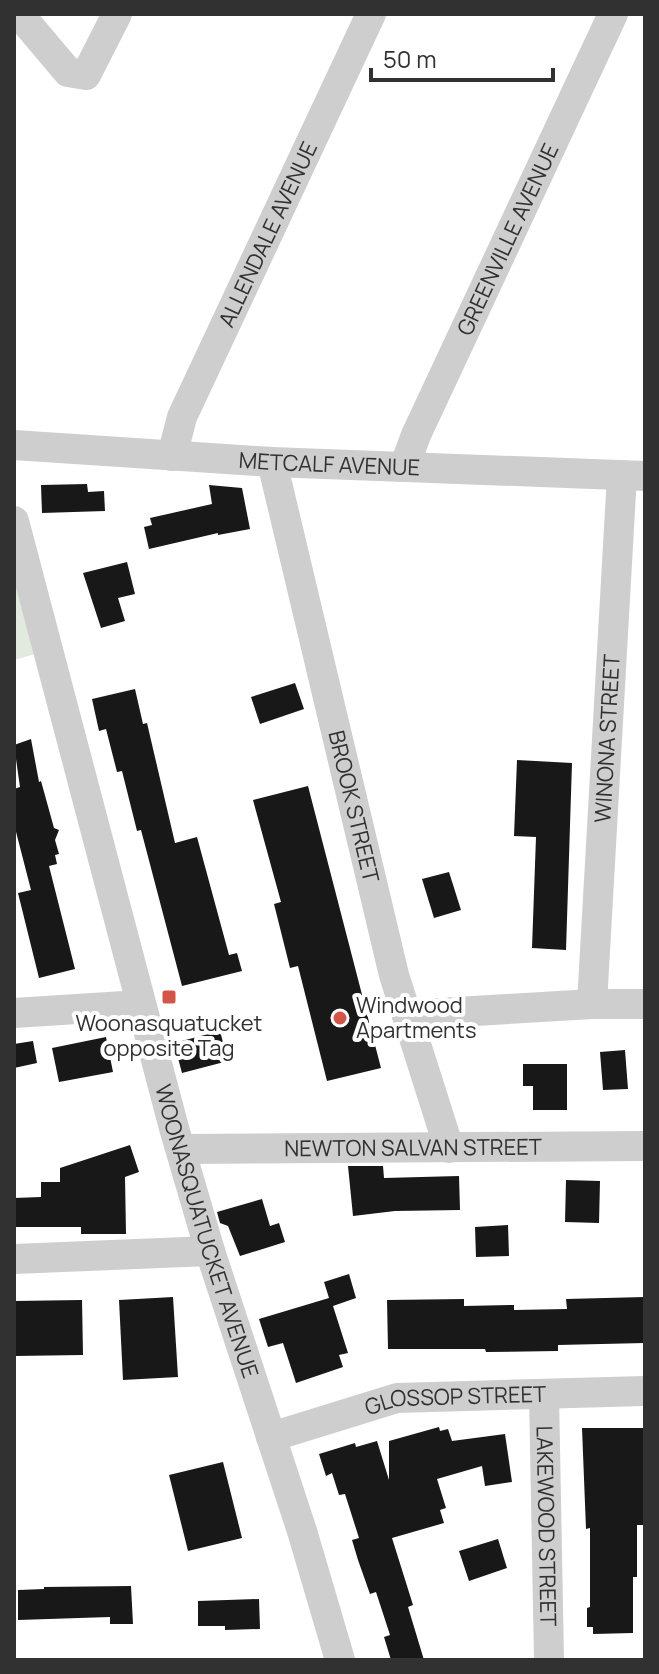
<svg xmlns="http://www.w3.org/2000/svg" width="659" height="1674" font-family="Manrope,sans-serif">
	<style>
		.green { fill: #e2e9de }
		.building { fill: #181818 }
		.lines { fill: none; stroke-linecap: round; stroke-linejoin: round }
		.minor { stroke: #cecece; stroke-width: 30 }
		.poi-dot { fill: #d35548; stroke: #fff; stroke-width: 3 }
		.labels { text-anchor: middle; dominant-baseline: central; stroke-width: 8; stroke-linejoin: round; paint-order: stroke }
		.street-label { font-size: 22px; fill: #313131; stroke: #fff }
		.poi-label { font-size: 22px; fill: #313131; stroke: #fff; text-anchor: start }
	</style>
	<rect width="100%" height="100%" fill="#fff"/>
	<path class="green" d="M14 535 42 652 14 660Z"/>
	<g class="building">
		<path d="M87 484 88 492 104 491 105 511 42 513 41 485Z"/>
		<path d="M209 485 242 488 250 529 218 535V533L149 549 144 527 152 525 150 518 212 504Z"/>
		<path d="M127 562 135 594 118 598 125 621 101 628 83 573Z"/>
		<path d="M295 683 304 709 260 724 251 697Z"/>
		<path d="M135 689 143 724 147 723 175 843 197 837 229 955 237 953 242 971 182 986 141 830 137 831 122 771 117 772 106 729 99 731 92 699Z"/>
		<path d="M31 739 39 782 41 781 54 828 59 830 55 840 59 854 55 855 57 864 49 866 75 969 39 978 18 893 31 890 14 824V789L20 787 14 745Z"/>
		<path d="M517 760 572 763 566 950 532 948 536 837 514 836Z"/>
		<path d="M308 786 381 1068 327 1081 298 966 290 968 274 904 281 902 253 800Z"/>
		<path d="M449 872 461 910 434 918 422 879Z"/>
		<path d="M220 1031 228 1061 182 1073 174 1043Z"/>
		<path d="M106 1037 113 1072 59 1082 52 1048Z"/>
		<path d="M33 1041 37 1063 14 1068V1044Z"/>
		<path d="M625 1050 628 1089 603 1090 600 1052Z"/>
		<path d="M523 1064H567V1110H533V1086H523Z"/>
		<path d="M130 1145 139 1172 125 1177 126 1234H81V1227H14V1198L41 1197V1182H60V1168Z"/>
		<path d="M348 1166H383L384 1178 459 1176 460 1210 395 1211 353 1216Z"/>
		<path d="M566 1180 600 1181 599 1223 565 1222Z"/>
		<path d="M262 1199 270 1226 279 1223 285 1242 240 1256 228 1226 220 1223 217 1212Z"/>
		<path d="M508 1225 509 1256 476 1257 475 1227Z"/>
		<path d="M349 1274 356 1298 333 1306 348 1353 339 1355 343 1367 296 1383 283 1343 268 1347 259 1319 329 1298 324 1282Z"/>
		<path d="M173 1297 178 1377 123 1380 119 1300Z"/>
		<path d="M645 1297V1343L558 1345V1351L486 1352 485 1349H388L387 1300 464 1299V1306L514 1305V1310L567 1309 566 1299Z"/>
		<path d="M82 1300 83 1355 14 1356V1301Z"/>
		<path d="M439 1427 440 1431 448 1429 452 1441 505 1434 512 1482 485 1486 482 1466 437 1479 446 1508 440 1510 444 1523 392 1538 413 1605 408 1607 424 1660H391L384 1637 390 1635 376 1592 370 1594 358 1560 352 1540 359 1538 345 1494 339 1495 332 1473 326 1476 319 1454 355 1443 356 1447 377 1441 389 1480V1441Z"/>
		<path d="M582 1428H645V1525H637V1577H633V1633L593 1634V1627H587V1608L590 1607V1528L586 1529Z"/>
		<path d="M223 1462 242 1538 188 1551 169 1475Z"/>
		<path d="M498 1539 507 1568 469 1581 459 1551Z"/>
		<path d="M131 1586 133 1624H110V1617L18 1620V1590L44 1589V1587Z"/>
		<path d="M259 1599 260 1629 225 1630V1626H198V1601Z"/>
	</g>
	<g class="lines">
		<g class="minor">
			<path d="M19 14 68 72 86 75 117 14"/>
			<path id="s1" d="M14 445 272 462 645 476"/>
			<path id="s2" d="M172 456 182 417 371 14"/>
			<path id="s3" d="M272 462 394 975 449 1148"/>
			<path id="s4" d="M405 465 416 435 613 14"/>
			<path id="s5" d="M14 521 174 1128 210 1251 302 1531 340 1660"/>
			<path id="s6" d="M592 1004 622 475"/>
			<path d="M14 1013 140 1005"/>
			<path d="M407 1015 592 1004H645"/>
			<path id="s7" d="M181 1149 645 1146"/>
			<path d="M14 1259 210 1251"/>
			<path id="s8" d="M544 1394 549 1660"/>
			<path id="s9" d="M271 1437 397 1398 645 1391"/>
		</g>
	</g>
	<g class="poi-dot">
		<rect x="161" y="989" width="16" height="16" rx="4"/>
		<circle cx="340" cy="1018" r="8"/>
	</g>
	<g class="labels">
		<g class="street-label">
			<text stroke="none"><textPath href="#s2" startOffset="242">ALLENDALE AVENUE</textPath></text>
			<text stroke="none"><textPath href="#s4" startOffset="248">GREENVILLE AVENUE</textPath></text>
			<text stroke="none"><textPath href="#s1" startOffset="316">METCALF AVENUE</textPath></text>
			<text stroke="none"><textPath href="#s6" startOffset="266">WINONA STREET</textPath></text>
			<text stroke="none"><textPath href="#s3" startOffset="354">BROOK STREET</textPath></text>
			<text stroke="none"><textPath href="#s7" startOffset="232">NEWTON SALVAN STREET</textPath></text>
			<text stroke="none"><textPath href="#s5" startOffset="736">WOONASQUATUCKET AVENUE</textPath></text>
			<text stroke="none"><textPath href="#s9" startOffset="190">GLOSSOP STREET</textPath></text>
			<text stroke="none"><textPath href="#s8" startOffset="132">LAKEWOOD STREET</textPath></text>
		</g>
		<g class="poi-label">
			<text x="356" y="1005">Windwood<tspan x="356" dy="25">Apartments</tspan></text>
			<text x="169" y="1023" text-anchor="middle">Woonasquatucket<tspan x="169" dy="25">opposite Tag</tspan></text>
		</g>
	</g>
	<rect width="659" height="1674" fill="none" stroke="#313131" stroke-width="32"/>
	<path d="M371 68v12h182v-12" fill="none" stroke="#313131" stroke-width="4"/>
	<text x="383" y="68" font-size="24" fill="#313131" stroke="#ffffff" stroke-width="6" paint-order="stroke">50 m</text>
</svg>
